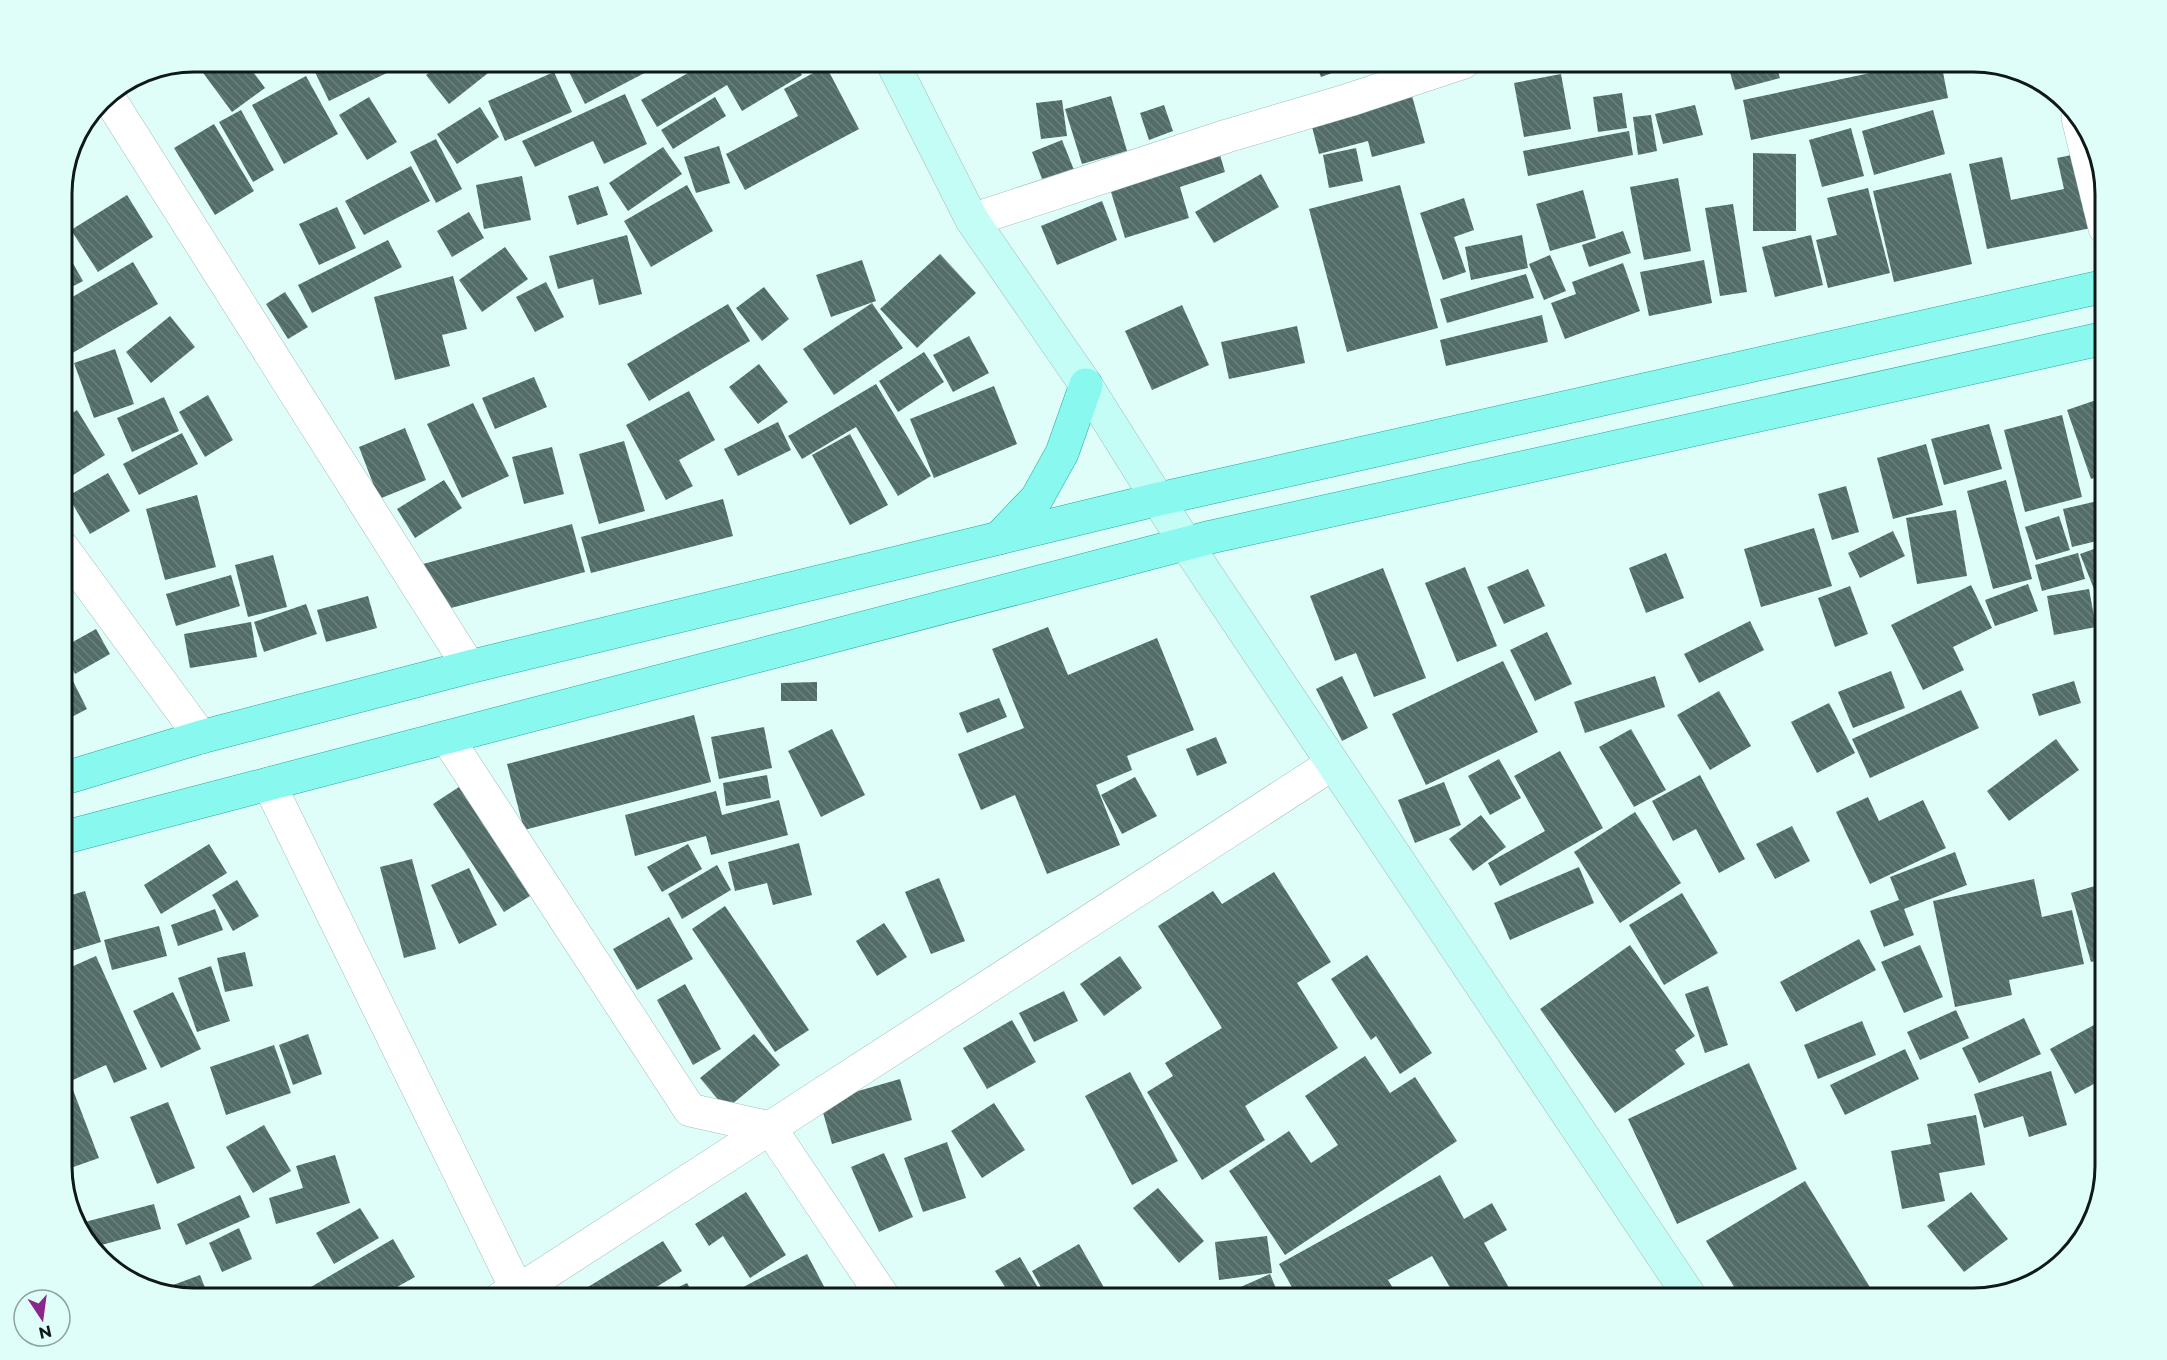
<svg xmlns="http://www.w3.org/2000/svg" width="2167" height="1360" font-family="Montserrat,sans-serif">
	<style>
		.building { fill: url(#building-back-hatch) }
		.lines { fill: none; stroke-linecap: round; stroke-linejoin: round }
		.street-casing { stroke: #a1beb9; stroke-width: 34 }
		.secondary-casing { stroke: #a1beb9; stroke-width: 34 }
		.primary-casing { stroke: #2ba89b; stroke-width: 34 }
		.street { stroke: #fff; stroke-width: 33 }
		.secondary { stroke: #c4fcf6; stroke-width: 33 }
		.primary { stroke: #89f8ee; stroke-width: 33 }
		.rim { fill: none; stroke: #0f1a18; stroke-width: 3 }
	</style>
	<defs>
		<pattern id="building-back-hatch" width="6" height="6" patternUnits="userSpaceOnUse" patternTransform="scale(1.5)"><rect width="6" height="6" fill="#526c68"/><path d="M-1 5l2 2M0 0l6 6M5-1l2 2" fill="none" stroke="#6b807c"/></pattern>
	</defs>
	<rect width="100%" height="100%" fill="#e0fef9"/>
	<g class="building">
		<path d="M195 62H246L265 88 232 112Z"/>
		<path d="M321 62H393L397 68 329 101 312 66Z"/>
		<path d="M443 62H502L449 104 426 75Z"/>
		<path d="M590 62H656L658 66 585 104 569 72Z"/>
		<path d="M707 62H794L802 75 742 111 727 85 657 127 641 100Z"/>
		<path d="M1043 62H1067L1050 72Z"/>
		<path d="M1315 62H1362L1321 77Z"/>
		<path d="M1727 62H1775L1780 78 1735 90Z"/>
		<path d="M1809 62H1829L1810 67Z"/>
		<path d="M1922 62H1941L1948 98 1751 140 1743 100Z"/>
		<path d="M826 66 859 129 745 190 726 154 798 116 784 89Z"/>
		<path d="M554 72 572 112 505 141 488 101Z"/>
		<path d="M1561 74 1571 129 1524 137 1514 83Z"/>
		<path d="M306 76 338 134 284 164 252 105Z"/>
		<path d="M1411 92 1425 143 1372 157 1368 141 1319 154 1310 119Z"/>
		<path d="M1622 93 1627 128 1598 132 1593 97Z"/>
		<path d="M625 94 647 144 604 164 593 141 535 167 522 141Z"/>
		<path d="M1111 96 1127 151 1082 164 1065 109Z"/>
		<path d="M369 97 397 142 367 160 339 115Z"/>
		<path d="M715 97 726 116 673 149 661 130Z"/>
		<path d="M1062 100 1067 136 1041 139 1036 103Z"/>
		<path d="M1164 105 1173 131 1149 140 1140 113Z"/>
		<path d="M1695 105 1703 135 1663 144 1655 114Z"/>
		<path d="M480 107 499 137 457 164 437 134Z"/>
		<path d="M241 110 274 170 253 182 219 122Z"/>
		<path d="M1933 110 1945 154 1874 175 1862 131Z"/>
		<path d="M1651 115 1657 151 1638 155 1633 117Z"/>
		<path d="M214 124 254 191 215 215 174 148Z"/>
		<path d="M1851 128 1864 176 1822 187 1809 140Z"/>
		<path d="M1629 131 1633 155 1528 176 1523 151Z"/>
		<path d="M436 139 462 189 436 203 410 152Z"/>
		<path d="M1062 140 1076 175 1045 187 1032 152Z"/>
		<path d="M719 146 730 183 696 193 684 157Z"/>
		<path d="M663 147 682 174 628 211 609 183Z"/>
		<path d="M1218 148 1225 172 1180 187 1189 218 1125 238 1108 182Z"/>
		<path d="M1356 148 1363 181 1329 188 1323 155Z"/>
		<path d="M1753 153 1796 154V231H1753Z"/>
		<path d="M2081 153 2096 227 1987 249 1969 164 2002 157 2011 200 2064 189 2057 158Z"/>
		<path d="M411 166 430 201 364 235 345 201Z"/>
		<path d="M1951 173 1972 264 1894 282 1873 191Z"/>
		<path d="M1261 174 1279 207 1214 243 1195 212Z"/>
		<path d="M522 176 531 220 484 229 476 185Z"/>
		<path d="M1678 178 1691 251 1644 260 1630 187Z"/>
		<path d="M687 185 713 231 651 267 624 221Z"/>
		<path d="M1400 185 1438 328 1347 352 1309 209Z"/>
		<path d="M598 186 608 215 577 225 568 196Z"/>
		<path d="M1868 188 1890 273 1828 288 1816 240 1837 235 1827 198Z"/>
		<path d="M1583 190 1596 238 1550 251 1536 204Z"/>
		<path d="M127 195 153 237 98 272 71 230Z"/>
		<path d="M1464 198 1474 230 1454 237 1466 272 1443 280 1420 213Z"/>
		<path d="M1102 201 1117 240 1057 265 1041 226Z"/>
		<path d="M1733 204 1747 292 1720 296 1705 208Z"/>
		<path d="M337 207 356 248 319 265 299 224Z"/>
		<path d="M469 212 484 238 452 257 437 231Z"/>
		<path d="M1623 231 1631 253 1589 267 1582 245Z"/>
		<path d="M627 235 642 294 599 305 593 279 558 289 549 256Z"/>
		<path d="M1522 235 1528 268 1471 280 1465 247Z"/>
		<path d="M1811 235 1823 285 1775 297 1762 247Z"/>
		<path d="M388 240 402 267 312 313 298 285Z"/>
		<path d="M62 244 83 281 62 292Z"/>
		<path d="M505 247 528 279 482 312 459 280Z"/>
		<path d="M940 254 976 293 917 348 880 309Z"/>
		<path d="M1550 255 1566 291 1544 300 1529 264Z"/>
		<path d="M862 260 876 301 831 317 816 275Z"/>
		<path d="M1704 260 1712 303 1649 316 1640 272Z"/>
		<path d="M133 262 158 304 62 359V303Z"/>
		<path d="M1623 263 1640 311 1565 339 1551 303 1576 294 1572 282Z"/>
		<path d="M1526 274 1534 298 1447 323 1440 299Z"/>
		<path d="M453 276 467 329 442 335 450 366 395 380 374 297Z"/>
		<path d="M546 282 564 317 535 332 516 297Z"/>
		<path d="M764 287 789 319 762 341 736 308Z"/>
		<path d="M285 292 308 327 288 339 266 304Z"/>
		<path d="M872 303 903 348 834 395 803 349Z"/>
		<path d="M728 304 750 341 649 401 627 364Z"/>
		<path d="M1182 305 1209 365 1152 390 1125 331Z"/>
		<path d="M1542 315 1548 342 1446 366 1440 340Z"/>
		<path d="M170 316 195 347 151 383 126 352Z"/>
		<path d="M1297 326 1305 363 1229 379 1221 342Z"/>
		<path d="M969 336 989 373 953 392 933 355Z"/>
		<path d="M115 349 134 404 94 418 74 363Z"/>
		<path d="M924 352 944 382 898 412 879 381Z"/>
		<path d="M759 364 788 402 758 424 729 387Z"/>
		<path d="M534 377 547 407 495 429 482 398Z"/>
		<path d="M876 384 931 476 898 496 856 427 802 459 788 436Z"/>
		<path d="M994 386 1017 444 934 478 910 419Z"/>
		<path d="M689 391 715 440 679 460 693 486 666 500 626 425Z"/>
		<path d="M208 395 233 440 205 457 179 412Z"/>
		<path d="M164 397 179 431 132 452 117 418Z"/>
		<path d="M2105 397V474L2091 479 2067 410Z"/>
		<path d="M473 403 509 476 462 498 427 424Z"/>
		<path d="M77 410 105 455 62 482V420Z"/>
		<path d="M2062 415 2082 497 2025 512 2004 430Z"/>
		<path d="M778 422 791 450 738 476 724 449Z"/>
		<path d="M1989 424 2002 469 1944 485 1931 439Z"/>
		<path d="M405 428 426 480 379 499 359 447Z"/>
		<path d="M182 433 198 464 139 495 123 464Z"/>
		<path d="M850 434 888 505 850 525 812 455Z"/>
		<path d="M624 441 645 511 599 524 579 454Z"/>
		<path d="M1926 444 1943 505 1893 519 1877 458Z"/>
		<path d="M552 447 564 494 524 504 512 457Z"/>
		<path d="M108 473 130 511 90 534 68 496Z"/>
		<path d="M444 480 462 508 415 538 397 509Z"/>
		<path d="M2006 480 2032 579 1993 589 1967 491Z"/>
		<path d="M1846 486 1859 532 1832 540 1818 494Z"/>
		<path d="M197 495 216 567 165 580 146 509Z"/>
		<path d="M723 499 733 536 591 573 581 537Z"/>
		<path d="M2102 500 2105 513V539L2072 547 2063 509Z"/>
		<path d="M1956 510 1967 576 1917 584 1906 518Z"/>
		<path d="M2059 516 2070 550 2036 560 2025 527Z"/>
		<path d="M572 524 585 572 436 612 423 564Z"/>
		<path d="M1814 528 1832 586 1761 607 1744 549Z"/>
		<path d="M1893 531 1905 556 1860 578 1848 553Z"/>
		<path d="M2105 545V607L2102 609 2080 554Z"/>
		<path d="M1666 553 1684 598 1646 613 1629 568Z"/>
		<path d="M2078 553 2085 579 2042 591 2035 565Z"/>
		<path d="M273 555 287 607 248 617 235 565Z"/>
		<path d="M1465 567 1497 646 1457 662 1425 583Z"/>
		<path d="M1383 568 1426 678 1374 697 1356 653 1335 661 1310 596Z"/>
		<path d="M1528 569 1545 606 1504 624 1487 587Z"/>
		<path d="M231 575 240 606 176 626 166 594Z"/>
		<path d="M2028 584 2038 611 1995 626 1985 600Z"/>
		<path d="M1971 585 1992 628 1953 647 1964 670 1923 690 1891 625Z"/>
		<path d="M1850 586 1868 634 1835 647 1818 598Z"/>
		<path d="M2089 589 2096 627 2054 635 2047 596Z"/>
		<path d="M368 596 377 628 326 642 317 610Z"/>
		<path d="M306 604 317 634 264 652 254 622Z"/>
		<path d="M1750 621 1764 650 1699 683 1684 654Z"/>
		<path d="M251 622 257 657 190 668 184 634Z"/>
		<path d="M1048 627 1068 675 1157 638 1194 730 1127 756 1132 770 1096 785 1120 845 1047 874 1015 795 981 810 958 754 1024 728 992 649Z"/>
		<path d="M96 629 110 654 75 674 62 648Z"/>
		<path d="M1547 632 1572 684 1535 701 1510 650Z"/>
		<path d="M1503 661 1538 732 1426 785 1392 714Z"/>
		<path d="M1891 671 1905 708 1853 728 1838 692Z"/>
		<path d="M1342 676 1368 728 1342 741 1316 689Z"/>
		<path d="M1655 676 1665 707 1585 733 1574 702Z"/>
		<path d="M71 677 87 709 62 722V681Z"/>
		<path d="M2074 681 2081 703 2039 716 2032 694Z"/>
		<path d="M817 682V701H781V683Z"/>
		<path d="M1961 690 1979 728 1870 778 1852 739Z"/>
		<path d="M1719 691 1751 746 1710 770 1677 715Z"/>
		<path d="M999 698 1007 717 967 733 959 713Z"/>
		<path d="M1829 703 1855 753 1817 773 1791 722Z"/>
		<path d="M694 715 711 782 524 830 507 764Z"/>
		<path d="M764 727 772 768 719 779 711 737Z"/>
		<path d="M832 729 865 795 821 817 788 751Z"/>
		<path d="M1631 729 1666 790 1634 807 1599 747Z"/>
		<path d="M1216 737 1227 763 1197 776 1186 749Z"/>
		<path d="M2056 739 2079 770 2009 821 1987 791Z"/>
		<path d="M1560 751 1603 828 1500 886 1488 863 1545 831 1514 776Z"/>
		<path d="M1499 759 1521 798 1490 815 1468 776Z"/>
		<path d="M767 775 771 798 726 806 723 783Z"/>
		<path d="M1700 775 1745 859 1719 873 1696 829 1673 841 1652 801Z"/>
		<path d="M1135 777 1157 816 1122 834 1101 795Z"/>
		<path d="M1444 782 1461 825 1415 843 1398 800Z"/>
		<path d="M459 787 530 896 504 912 433 804Z"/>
		<path d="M716 791 722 815 779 800 788 835 711 855 706 836 635 856 625 815Z"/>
		<path d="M1868 797 1879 821 1923 800 1946 848 1870 884 1836 812Z"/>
		<path d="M1635 812 1681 883 1620 923 1574 852Z"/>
		<path d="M1481 815 1506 847 1473 871 1449 839Z"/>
		<path d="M1792 826 1810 861 1775 879 1756 844Z"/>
		<path d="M799 843 812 895 773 905 767 883 735 891 728 862Z"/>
		<path d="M209 844 227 873 161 914 144 885Z"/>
		<path d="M688 844 702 869 662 892 647 867Z"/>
		<path d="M1955 852 1967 885 1904 909 1914 935 1884 947 1870 911 1899 900 1890 877Z"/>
		<path d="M412 859 436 949 404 958 380 867Z"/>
		<path d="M717 865 731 890 682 919 668 894Z"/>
		<path d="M1579 867 1594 903 1510 940 1494 903Z"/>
		<path d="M469 868 497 925 459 944 431 885Z"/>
		<path d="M1274 872 1331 962 1297 983 1338 1048 1245 1106 1265 1140 1202 1180 1147 1092 1173 1076 1165 1063 1222 1028 1158 926 1213 891 1222 904Z"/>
		<path d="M939 878 965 941 931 954 905 892Z"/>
		<path d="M2034 879 2042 917 2072 910 2084 964 2009 980 2012 995 1955 1007 1933 901Z"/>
		<path d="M237 880 259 916 233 931 212 895Z"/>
		<path d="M2105 883V958L2091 962 2071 893Z"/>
		<path d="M85 891 101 942 62 954V898Z"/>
		<path d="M1682 893 1718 953 1664 985 1629 925Z"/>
		<path d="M725 906 809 1030 775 1052 692 929Z"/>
		<path d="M215 909 223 930 178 946 171 925Z"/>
		<path d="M669 917 693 959 637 990 613 949Z"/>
		<path d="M884 923 907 957 877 976 856 941Z"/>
		<path d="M159 926 167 956 112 970 104 940Z"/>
		<path d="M1859 939 1876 970 1796 1012 1780 982Z"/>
		<path d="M1630 945 1695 1036 1675 1050 1685 1064 1615 1113 1540 1009Z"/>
		<path d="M1920 945 1943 997 1904 1013 1881 962Z"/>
		<path d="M245 952 253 986 225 992 217 958Z"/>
		<path d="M1367 955 1432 1053 1400 1074 1376 1036 1371 1040 1331 979Z"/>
		<path d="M96 956 147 1069 114 1083 106 1065 62 1085V1045L72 1041 62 1016V971Z"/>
		<path d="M1120 956 1142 988 1104 1016 1080 984Z"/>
		<path d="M211 966 230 1021 197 1032 178 978Z"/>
		<path d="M685 984 721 1049 693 1065 657 1000Z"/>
		<path d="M1708 986 1728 1045 1705 1053 1685 994Z"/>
		<path d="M1064 991 1078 1021 1034 1042 1019 1013Z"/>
		<path d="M173 992 201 1049 161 1068 133 1011Z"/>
		<path d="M1956 1010 1969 1038 1920 1060 1907 1032Z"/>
		<path d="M2024 1018 2041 1054 1979 1083 1962 1048Z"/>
		<path d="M2105 1019V1078L2075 1094 2050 1049Z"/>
		<path d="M1012 1020 1036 1062 987 1089 963 1048Z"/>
		<path d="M1862 1021 1876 1055 1818 1079 1804 1045Z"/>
		<path d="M308 1034 322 1074 293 1085 279 1045Z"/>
		<path d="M754 1034 780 1065 726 1109 700 1078Z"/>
		<path d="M274 1045 291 1093 226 1115 210 1067Z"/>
		<path d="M1905 1049 1919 1079 1845 1115 1830 1085Z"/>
		<path d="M1365 1056 1390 1093 1415 1077 1457 1141 1285 1255 1229 1171 1289 1131 1311 1163 1338 1145 1305 1096Z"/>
		<path d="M1749 1063 1797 1169 1677 1224 1628 1119Z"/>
		<path d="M2051 1071 2067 1125 2029 1137 2023 1116 1984 1128 1974 1094Z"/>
		<path d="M1130 1072 1178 1161 1132 1185 1085 1096Z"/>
		<path d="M900 1079 912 1120 832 1144 820 1102Z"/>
		<path d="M73 1090 99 1158 62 1171V1095Z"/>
		<path d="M168 1102 195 1168 157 1184 130 1117Z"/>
		<path d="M994 1103 1025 1150 982 1178 951 1131Z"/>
		<path d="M1976 1115 1985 1165 1939 1173 1945 1201 1902 1209 1891 1151 1931 1144 1927 1124Z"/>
		<path d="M264 1125 291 1171 253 1193 226 1147Z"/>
		<path d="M947 1142 966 1198 923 1212 904 1158Z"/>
		<path d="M884 1153 913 1217 879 1232 851 1167Z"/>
		<path d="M335 1155 350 1203 276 1224 269 1198 303 1188 296 1166Z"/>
		<path d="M1440 1175 1464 1219 1492 1203 1507 1230 1484 1243 1514 1297 1456 1298 1432 1256 1388 1280 1399 1298H1298L1279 1264Z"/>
		<path d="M1805 1181 1871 1289 1856 1298H1741L1706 1241Z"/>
		<path d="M1158 1188 1204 1241 1179 1263 1133 1208Z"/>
		<path d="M746 1192 786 1255 750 1278 723 1236 709 1246 695 1224Z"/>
		<path d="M1971 1192 2008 1239 1964 1272 1927 1226Z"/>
		<path d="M240 1195 250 1217 186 1245 177 1224Z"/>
		<path d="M154 1204 161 1229 94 1247 79 1233 77 1224Z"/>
		<path d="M360 1208 379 1238 334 1264 316 1233Z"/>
		<path d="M239 1228 252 1259 222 1272 209 1243Z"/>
		<path d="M1267 1236 1272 1273 1219 1280 1215 1242Z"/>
		<path d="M393 1239 415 1277 377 1298H292Z"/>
		<path d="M663 1241 682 1271 639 1298H570Z"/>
		<path d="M1079 1244 1110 1298H1047L1032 1271Z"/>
		<path d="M807 1254 830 1298H722Z"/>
		<path d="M1020 1257 1044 1298H1012L995 1271Z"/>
		<path d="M1270 1274 1280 1298H1240L1236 1289Z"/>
		<path d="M200 1275 209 1298H194L166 1291 165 1288Z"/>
		<path d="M687 1283 695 1298H656Z"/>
		<path d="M978 1290 983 1298H966Z"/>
		<path d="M1581 1291 1585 1298H1565Z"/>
		<path d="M286 1292 288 1298H267Z"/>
	</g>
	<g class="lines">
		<defs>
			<g id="street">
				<path d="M107 95 469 667"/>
				<path d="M2078 118 2105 228"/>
				<path d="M972 220 1227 136 1349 100 1464 62"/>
				<path d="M62 547 201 737"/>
				<path d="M447 738 690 1110 770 1128 884 1298"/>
				<path d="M269 784 521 1298"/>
				<path d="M501 1298 518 1291 1332 764"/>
			</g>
			<path id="secondary" d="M892 62 972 220 1086 385 1186 544 1691 1298"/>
			<g id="primary">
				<path d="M999 538 1037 498 1062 453 1086 385"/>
				<path d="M62 779 201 737 469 667 999 538 1159 499 2105 286"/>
				<path d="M62 838 1211 537 2105 338"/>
			</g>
		</defs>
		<use href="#street" class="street-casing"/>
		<use href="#secondary" class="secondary-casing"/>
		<use href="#primary" class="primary-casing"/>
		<use href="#street" class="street"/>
		<use href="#secondary" class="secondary"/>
		<use href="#primary" class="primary"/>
	</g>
	<path d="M0 0H2167V1360H0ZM194 72H1973A122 122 0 0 1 2095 194V1166A122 122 0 0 1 1973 1288H194A122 122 0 0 1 72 1166V194A122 122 0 0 1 194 72Z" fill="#e0fef9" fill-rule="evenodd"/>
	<path class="rim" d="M194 72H1973A122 122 0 0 1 2095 194V1166A122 122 0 0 1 1973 1288H194A122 122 0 0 1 72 1166V194A122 122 0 0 1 194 72Z"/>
	<g transform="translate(42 1318) rotate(167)"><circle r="28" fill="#e0fef9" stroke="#8ca39f" stroke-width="1.5"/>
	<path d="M0-4.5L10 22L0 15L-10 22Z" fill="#8b268d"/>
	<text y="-9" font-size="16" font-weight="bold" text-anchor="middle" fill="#0f1a18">N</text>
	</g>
</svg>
